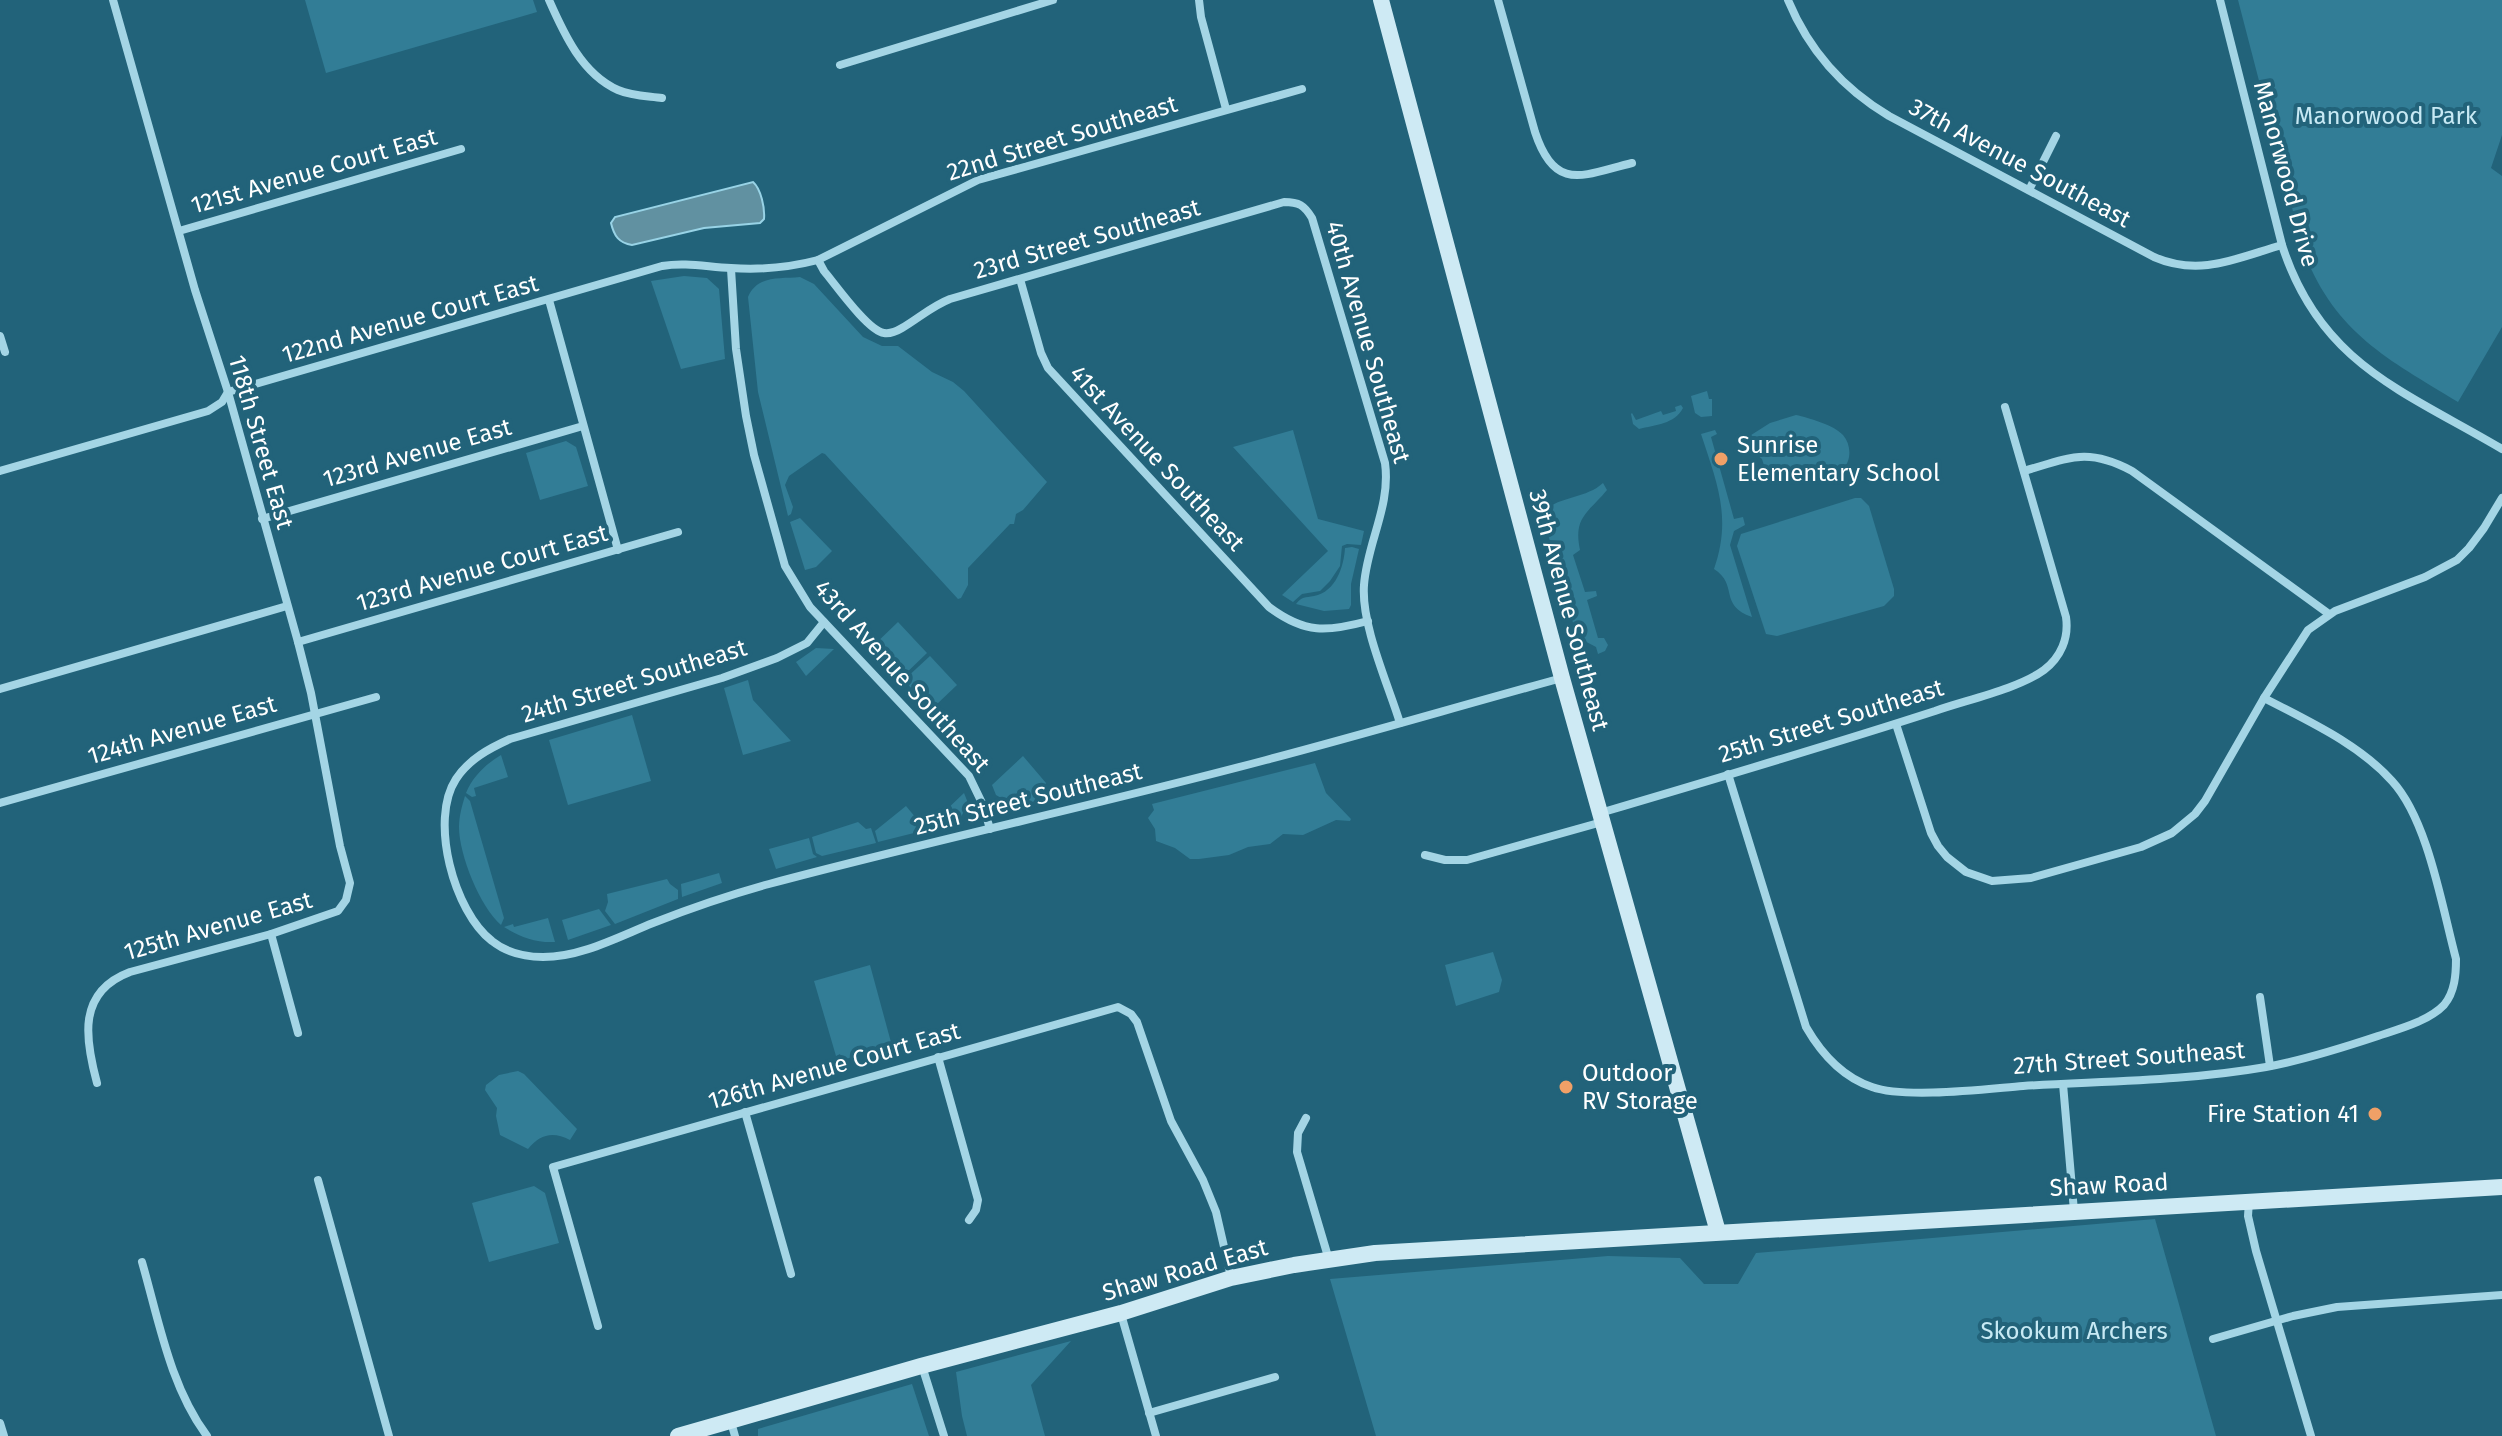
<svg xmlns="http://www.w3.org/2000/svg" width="2502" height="1436" font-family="'Fira Sans',sans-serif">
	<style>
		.green { fill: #327d96 }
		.water { fill: #6191a1; stroke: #98d3e6; stroke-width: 2 }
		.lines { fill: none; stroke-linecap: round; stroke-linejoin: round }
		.minor { stroke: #a4d5e5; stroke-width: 8 }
		.secondary { stroke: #ceeaf4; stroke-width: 16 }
		.poi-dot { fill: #f0a067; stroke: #22637a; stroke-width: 3 }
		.labels { text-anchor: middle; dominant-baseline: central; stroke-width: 8; stroke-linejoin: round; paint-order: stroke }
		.park-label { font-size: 24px; fill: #c7e9f4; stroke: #22637a }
		.street-label { font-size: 24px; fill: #fff; stroke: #22637a }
		.poi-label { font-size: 24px; fill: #fff; stroke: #22637a; text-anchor: start }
	</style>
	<rect width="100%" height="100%" fill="#22637a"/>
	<g class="green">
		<path d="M305 0H533L537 12 326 73Z"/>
		<path d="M2238 0H2502V135L2491 168 2502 176V327L2458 402C2386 358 2335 333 2303 250Z"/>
		<path d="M684 276 707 278 719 289 725 359 681 369 651 281Z"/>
		<path d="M800 277 814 284 863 337 882 346H898L932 372 953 382 964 391 1047 482 1023 510 1016 514 1014 524H1010L968 568V585L961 598 958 599 825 454 822 453 789 476 785 485 793 507 791 514 788 516 758 392 748 297C757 275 780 279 800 277Z"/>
		<path d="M1707 391 1709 399H1712V416L1701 417 1695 413 1691 396Z"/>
		<path d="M1681 405 1683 408C1675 424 1655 425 1639 429L1633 424 1631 414 1632 413 1636 420 1661 411 1663 415 1676 411 1675 407Z"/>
		<path d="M1796 415C1809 418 1834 425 1843 435 1855 449 1850 474 1829 475 1825 475 1821 473 1816 472 1809 471 1805 471 1799 465L1767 475 1762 459 1748 447V437L1770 423Z"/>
		<path d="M1293 430 1318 519 1364 531 1361 545 1347 544 1342 546 1340 566 1330 581 1320 591 1302 594 1293 602 1282 595 1328 551 1233 447Z"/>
		<path d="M1715 430 1717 434 1711 437 1734 519 1743 517 1745 525 1734 531 1730 545 1752 617C1718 605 1739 585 1714 569 1732 518 1717 483 1701 434Z"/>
		<path d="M566 441 576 447 588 486 540 500 526 453Z"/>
		<path d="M1603 483 1607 490C1588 513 1573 517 1580 550L1573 555 1585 592 1596 591 1597 596 1587 600 1598 638H1604L1608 645 1605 651 1598 654 1596 647 1577 637 1542 513C1557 496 1586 499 1603 483Z"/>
		<path d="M1855 498H1861L1869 506 1894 589V596L1884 606 1777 636 1766 634 1737 546 1741 534Z"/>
		<path d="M800 518 832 551 816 567 805 570 790 522Z"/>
		<path d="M1352 547 1359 549 1351 584V605L1349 609 1324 611 1296 604C1302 596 1305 598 1314 596 1336 592 1344 566 1345 548Z"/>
		<path d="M898 622 927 653 901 678 872 647Z"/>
		<path d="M816 648 834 649 806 676 796 662Z"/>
		<path d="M930 656 957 685 937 704 927 706 904 680Z"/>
		<path d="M748 680 753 700 791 741 743 755 724 688Z"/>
		<path d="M632 715 651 781 568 805 549 740Z"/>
		<path d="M501 755 508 777 474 788 476 796 472 797 466 793C473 776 486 764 501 755Z"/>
		<path d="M1023 756 1046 783 1045 787 1049 798 1015 806 996 795 992 785Z"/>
		<path d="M1315 763 1326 793 1351 819 1350 821 1336 820 1303 835 1283 834 1270 844 1248 847 1229 855 1199 859H1190L1175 848 1156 841 1155 829 1148 818 1154 810 1152 804Z"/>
		<path d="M964 793 968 803 960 819 937 827 933 817 940 812 942 814Z"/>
		<path d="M465 796 470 801 504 918 501 925C480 907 459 855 459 827 459 816 462 806 465 796Z"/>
		<path d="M906 806 916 818 922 831 878 842 875 831Z"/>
		<path d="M858 822 866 829 871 828 876 843 822 856 816 853 812 837Z"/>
		<path d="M809 838 813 854 817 857 776 869 769 849Z"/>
		<path d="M719 873 722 883 682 897 681 884Z"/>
		<path d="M667 879 670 884 678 890V899L615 924 605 911 608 902 607 894Z"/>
		<path d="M599 909 611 925 568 940 562 920Z"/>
		<path d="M548 918 555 942C536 943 520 937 504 927L513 924 514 927Z"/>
		<path d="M1493 952 1502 980 1499 992 1456 1006 1445 965Z"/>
		<path d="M870 965 892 1046 842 1060 840 1054 836 1056 814 981Z"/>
		<path d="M518 1071 524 1074 577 1129 570 1140C553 1131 540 1134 528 1149L500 1135 496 1116 497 1108 485 1090 486 1085 499 1075Z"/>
		<path d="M534 1186 545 1193 559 1243 489 1262 472 1203Z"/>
		<path d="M2155 1219 2216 1436H1376L1330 1279 1608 1256 1680 1258 1704 1284H1738L1756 1253Z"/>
		<path d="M1071 1341 1031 1385 1045 1436H967L962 1416 956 1372Z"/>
		<path d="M912 1384 929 1436H758V1429Z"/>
	</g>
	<path class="water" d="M753 182C761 189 765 208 764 219L760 223 704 228 632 245C619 243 614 236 611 223L615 217Z"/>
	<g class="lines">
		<g class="minor">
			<path d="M549 0C564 34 582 74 618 90 632 96 648 96 662 98"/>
			<path d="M1199 0 1201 17 1226 109"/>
			<path d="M1498 0 1535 132C1555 193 1583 175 1632 163"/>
			<path d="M1788 0C1809 51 1842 88 1889 116L2154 257C2200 277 2237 258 2282 245"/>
			<path d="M2220 0 2282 245C2320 364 2404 391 2502 449"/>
			<path d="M840 65 1053 0"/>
			<path d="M2029 190 2056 136"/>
			<path d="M179 231 461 149"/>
			<path d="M818 260 824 271C835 284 868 331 884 333 890 334 897 331 902 328 919 318 932 306 950 299L1284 202C1299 202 1304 205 1312 218L1385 463C1391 506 1367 543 1364 585 1361 625 1388 684 1400 723"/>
			<path d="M731 269 736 349 746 416 754 455 785 566 810 607 969 776 983 805 990 829"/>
			<path d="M1020 279 1041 353 1048 368 1269 607C1305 634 1327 632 1368 621"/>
			<path d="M549 300 618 550"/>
			<path d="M0 336 5 352"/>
			<path d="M0 471 208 411 222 402 228 392 662 266C686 262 707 267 731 268 759 270 791 267 818 260L978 180 1302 89"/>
			<path d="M2024 471C2069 458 2087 447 2132 471L2329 614"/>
			<path d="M262 519 583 426"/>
			<path d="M824 622 807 643 777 658 722 678 510 739C490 748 469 759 456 779 429 820 454 912 492 941 507 953 524 957 543 957 581 957 618 937 653 923 691 908 729 895 769 884 934 840 1101 804 1266 760 1365 734 1463 705 1562 678"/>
			<path d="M298 642 678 532"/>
			<path d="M0 689 287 606"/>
			<path d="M1896 724 1931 833 1938 846 1947 857 1966 872 1992 881 2031 878 2141 847 2172 833 2195 814 2205 801 2264 698 2308 630 2335 611 2425 577 2457 560 2469 548 2484 528 2502 498"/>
			<path d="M1728 774 1806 1027C1821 1053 1842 1077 1872 1087 1906 1099 1985 1089 2023 1086 2105 1081 2186 1081 2266 1067 2304 1060 2342 1048 2378 1036 2399 1029 2429 1021 2444 1005 2455 992 2456 974 2456 959 2442 907 2428 820 2392 781 2359 744 2308 721 2264 698"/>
			<path d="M0 803 376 697"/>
			<path d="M1600 813C1712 780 1824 747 1935 711 1966 700 2018 689 2044 670 2061 657 2069 638 2066 617L2005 407"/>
			<path d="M1425 855 1445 860H1467L1602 822"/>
			<path d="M271 934 298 1033"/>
			<path d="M2260 997 2270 1066"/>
			<path d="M938 1057 978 1200 976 1210 969 1220"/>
			<path d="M97 1083C85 1039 77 992 130 972L271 934 338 911 346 900 350 883 340 846 311 693 298 642 228 392 195 290 113 0"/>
			<path d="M2063 1084 2074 1211"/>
			<path d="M745 1112 791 1274"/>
			<path d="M1306 1118 1298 1133 1297 1152 1329 1260"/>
			<path d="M318 1180 389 1436"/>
			<path d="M2249 1201 2248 1216 2256 1251 2311 1436"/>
			<path d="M142 1262C159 1321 170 1386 207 1436"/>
			<path d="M1121 1314 1156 1436"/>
			<path d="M598 1326 553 1167 1118 1007 1131 1014 1137 1022 1171 1121 1203 1180 1216 1212 1231 1277"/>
			<path d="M2213 1339 2293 1316 2337 1307 2502 1295"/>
			<path d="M922 1366 944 1436"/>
			<path d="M1149 1413 1275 1377"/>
			<path d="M731 1422 735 1436"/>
			<path d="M0 1423 4 1436"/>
		</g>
		<g class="secondary">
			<path d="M1381 0 1562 678 1718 1232"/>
			<path d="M678 1436 921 1366 1121 1313 1231 1278 1294 1265 1375 1253 2502 1187"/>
		</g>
	</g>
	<g class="poi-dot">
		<circle cx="1721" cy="459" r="8"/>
		<circle cx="1566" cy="1087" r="8"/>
		<circle cx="2375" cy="1114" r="8"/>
	</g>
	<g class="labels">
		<g class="park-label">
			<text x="2386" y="116">Manorwood Park</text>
			<text x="2074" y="1331">Skookum Archers</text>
		</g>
		<g class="street-label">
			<text transform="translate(1062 138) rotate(-17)">22nd Street Southeast</text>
			<text transform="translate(2020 163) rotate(28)">37th Avenue Southeast</text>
			<text transform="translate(314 171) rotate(-16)">121st Avenue Court East</text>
			<text transform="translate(2286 174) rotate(75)">Manorwood Drive</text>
			<text transform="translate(1087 239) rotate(-16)">23rd Street Southeast</text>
			<text transform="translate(410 319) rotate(-16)">122nd Avenue Court East</text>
			<text transform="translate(1368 342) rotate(74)">40th Avenue Southeast</text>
			<text transform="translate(261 442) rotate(74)">118th Street East</text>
			<text transform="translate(417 453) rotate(-16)">123rd Avenue East</text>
			<text transform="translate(1157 458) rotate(47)">41st Avenue Southeast</text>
			<text transform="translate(482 568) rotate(-16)">123rd Avenue Court East</text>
			<text transform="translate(1569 610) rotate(75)">39th Avenue Southeast</text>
			<text transform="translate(902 676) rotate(48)">43rd Avenue Southeast</text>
			<text transform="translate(634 681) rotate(-17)">24th Street Southeast</text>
			<text transform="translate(1831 721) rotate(-17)">25th Street Southeast</text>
			<text transform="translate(182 730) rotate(-16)">124th Avenue East</text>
			<text transform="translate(1028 799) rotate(-14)">25th Street Southeast</text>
			<text transform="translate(218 926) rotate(-16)">125th Avenue East</text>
			<text transform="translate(2129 1058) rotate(-4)">27th Street Southeast</text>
			<text transform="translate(834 1066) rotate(-16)">126th Avenue Court East</text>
			<text transform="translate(2109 1185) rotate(-3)">Shaw Road</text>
			<text transform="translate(1185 1270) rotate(-16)">Shaw Road East</text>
		</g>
		<g class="poi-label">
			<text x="1737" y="445">Sunrise<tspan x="1737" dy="28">Elementary School</tspan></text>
			<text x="1582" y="1073">Outdoor<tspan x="1582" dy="28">RV Storage</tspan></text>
			<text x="2359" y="1114" text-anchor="end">Fire Station 41</text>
		</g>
	</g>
</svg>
